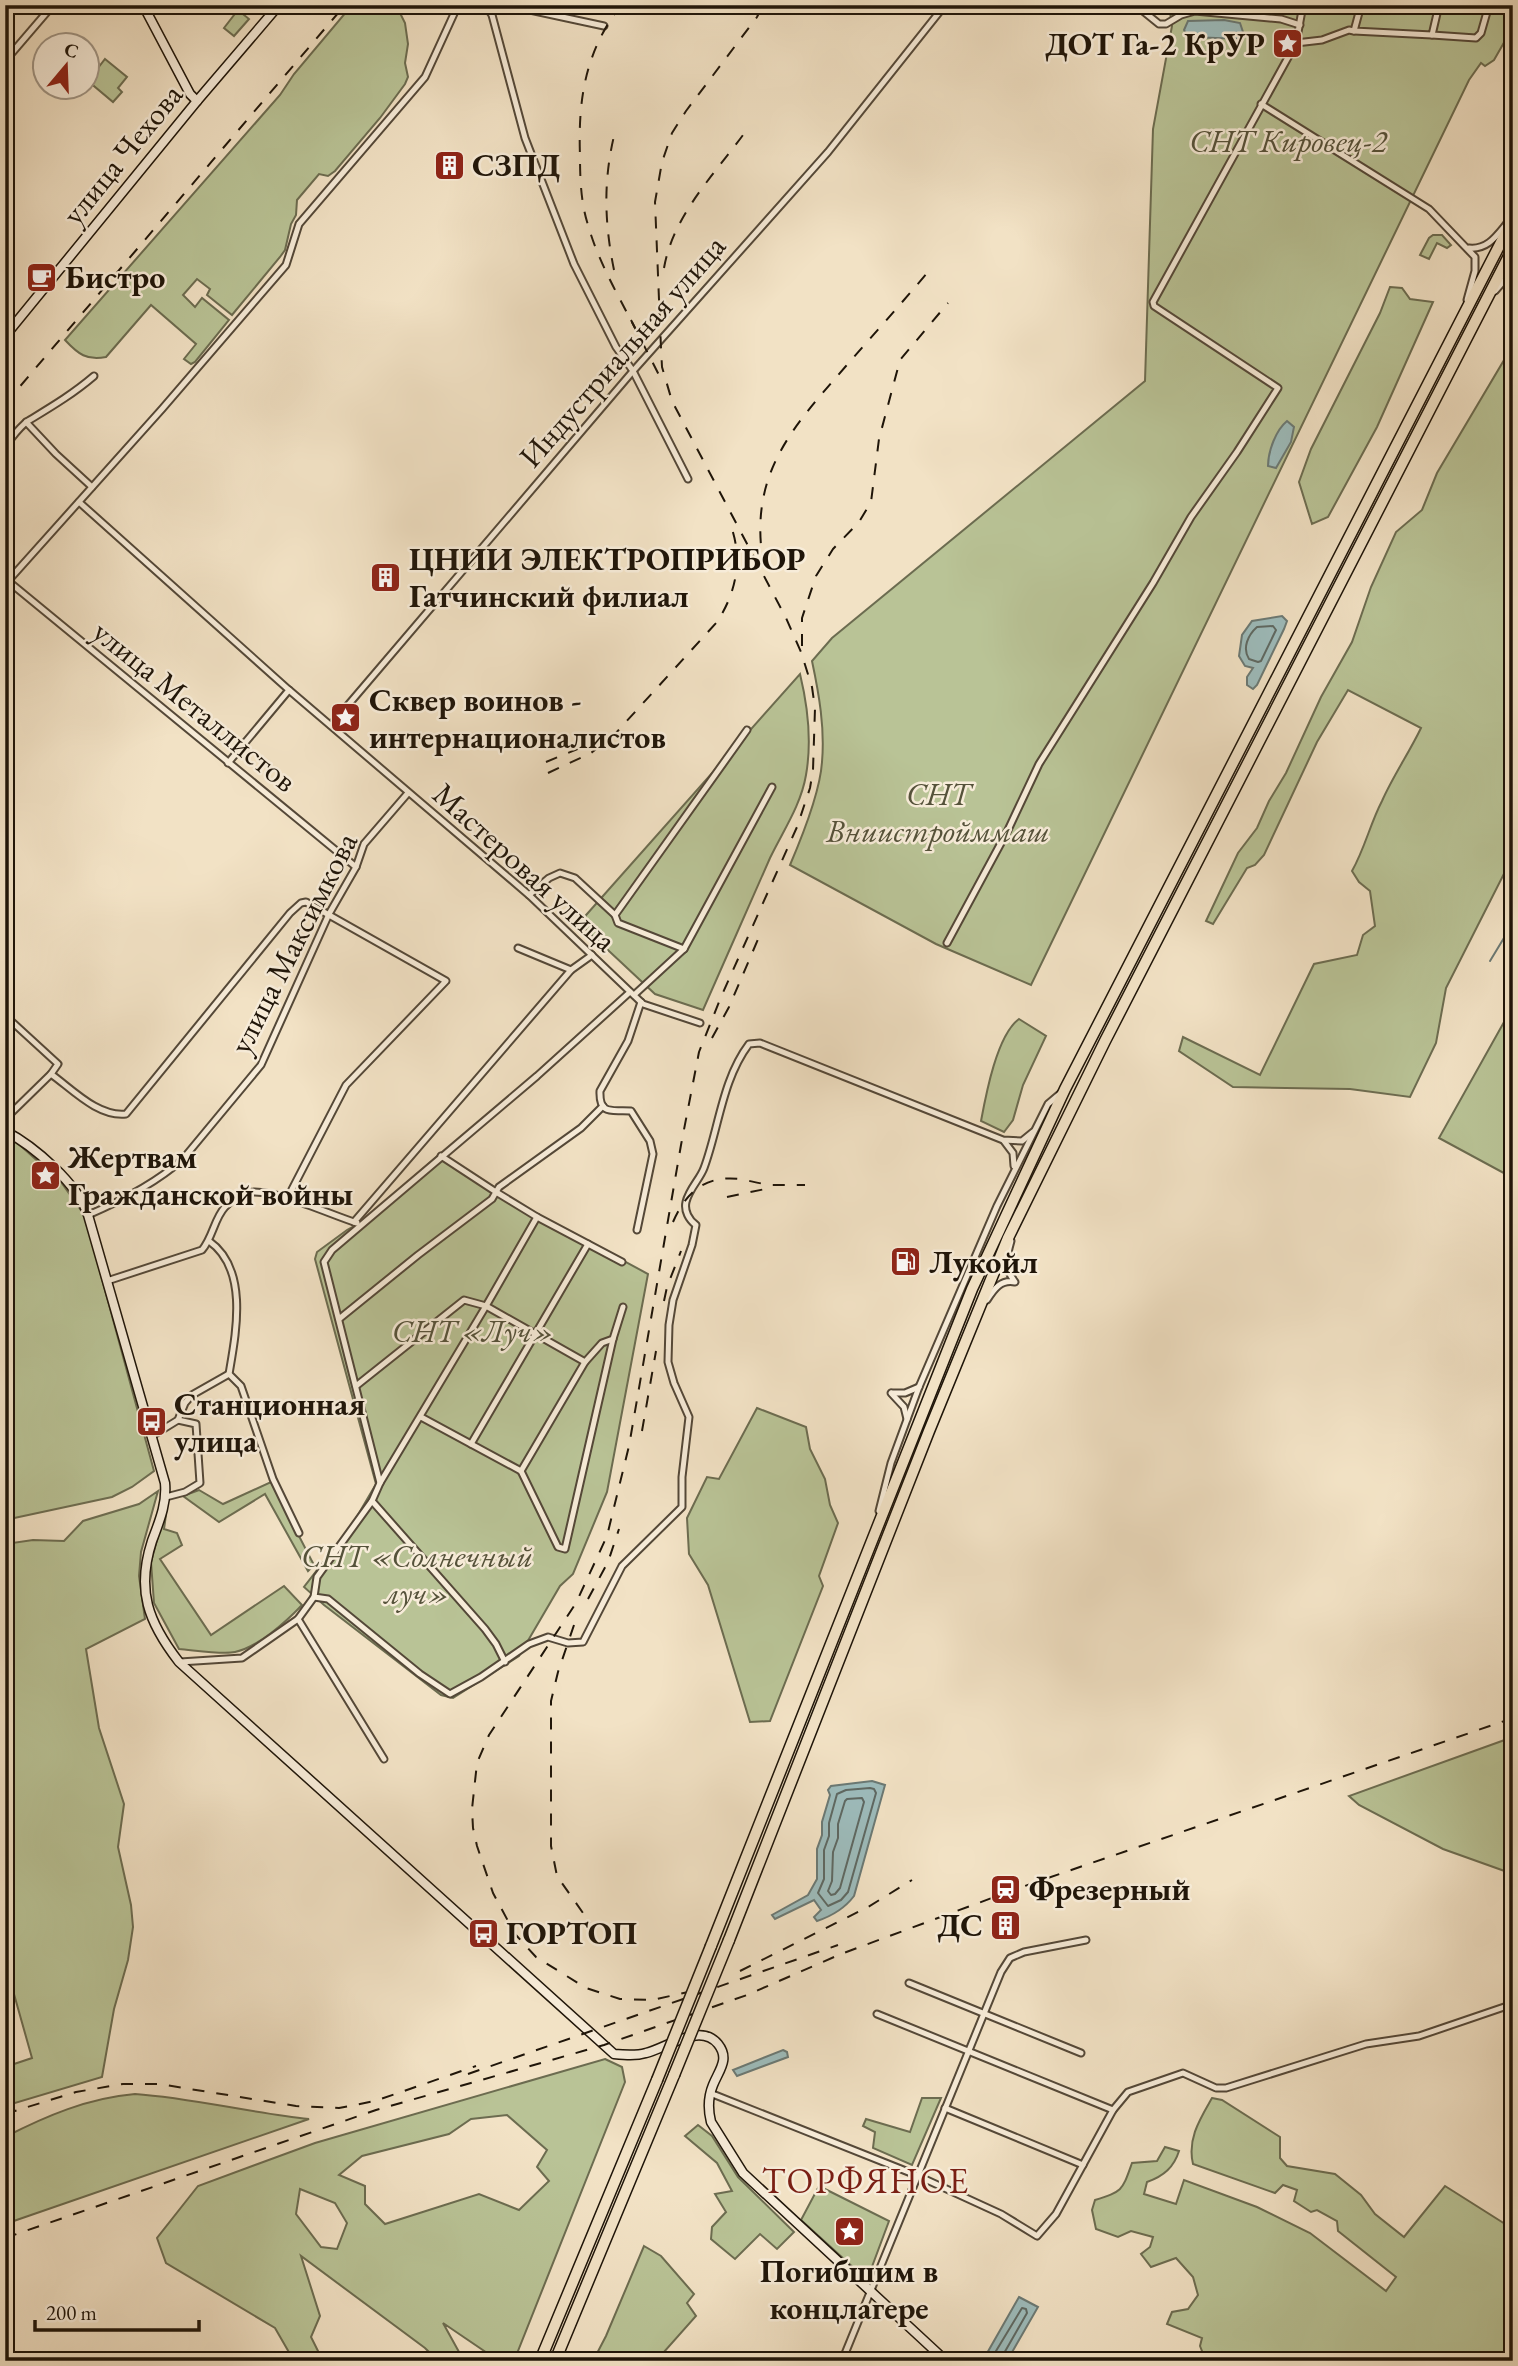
<svg xmlns="http://www.w3.org/2000/svg" width="1518" height="2366" font-family="'EB Garamond',serif">
	<style>
		.green { fill: #b9c396; stroke: #6c6c50; stroke-width: 2; fill-rule: evenodd }
		.water { fill: #9dbcbc; stroke: #6b7974; stroke-width: 2 }
		.lines { fill: none; stroke-linecap: round; stroke-linejoin: round }
		.shore { stroke: #5e6862; stroke-width: 2 }
		.stream { stroke: #6b7974; stroke-width: 2 }
		.street-casing { stroke: #544838; stroke-width: 9 }
		.secondary-casing { stroke: #1f1509; stroke-width: 11 }
		.highway-casing { stroke: #1f1509; stroke-width: 13 }
		.street { stroke: #f7ecd9; stroke-width: 5 }
		.secondary { stroke: #f7ecd9; stroke-width: 8 }
		.highway { stroke: #f2e2c5; stroke-width: 10 }
		.rail { stroke: #1f1509; stroke-width: 2; stroke-dasharray: 12 12; stroke-linecap: butt }
		.highway-bridge-casing { stroke: #1f1509; stroke-width: 13; stroke-linecap: butt }
		.highway-bridge { stroke: #f2e2c5; stroke-width: 10 }
		.labels { text-anchor: middle; dominant-baseline: central; stroke-width: 5; stroke-linejoin: round; paint-order: stroke }
		.poi-label { font-size: 32px; font-weight: bold; fill: #1f1509; stroke: #f7ecd9; text-anchor: start }
		.park-label { font-size: 32px; font-style: italic; fill: #55523a; stroke: #f7ecd9 }
		.street-label { font-size: 32px; fill: #1f1509; stroke: #f7ecd9 }
		.quarter-label { font-size: 35px; letter-spacing: 2px; fill: #7a1f14; stroke: #f7ecd9 }
	</style>
	<rect width="100%" height="100%" fill="#f2e2c5"/>
	<filter id="stains"><feTurbulence type="fractalNoise" baseFrequency=".00286" numOctaves="4"/><feColorMatrix values="0 0 0 0 .2 0 0 0 0 .09 0 0 0 0 .02 0 0 0 .5 -.17"/></filter>
	<radialGradient id="worn" r=".72"><stop offset=".6" stop-color="#630" stop-opacity="0"/><stop offset="1" stop-color="#630" stop-opacity=".3"/></radialGradient>
	<g class="green">
		<path d="M352 5H396L405 23 408 44 405 63 408 77 405 84 380 118 335 171 328 176 319 174 297 200 296 215 291 224 285 250 280 257 232 315 207 295 210 289 197 279 183 295 195 307 202 298 229 320 195 362 191 364 184 359 196 344 151 305 106 357C87 361 78 354 65 340L280 95 294 74Z"/>
		<path d="M1169 5H1513V39H1506L1494 60 1485 66 1481 63 1469 80 1031 985 936 944 790 865C802 837 820 793 822 762 825 728 819 694 812 661L832 638 1145 381 1153 129 1172 26Z"/>
		<path d="M238 10 249 19 234 36 224 28Z"/>
		<path d="M105 59 127 77 118 88 122 92 113 102 88 81Z"/>
		<path d="M1433 235H1442L1451 245 1447 248 1437 243 1429 259 1420 255 1429 238Z"/>
		<path d="M1390 287 1402 288 1410 299 1433 302 1377 427 1328 517 1312 524 1299 482 1311 449 1380 313Z"/>
		<path d="M1513 345V856L1446 988 1436 1043 1410 1097 1350 1089 1233 1087 1179 1051 1183 1037 1260 1075 1314 964 1357 955 1363 935 1375 926 1370 891 1359 882 1352 871C1365 848 1370 824 1382 801 1393 776 1409 753 1421 728L1348 690 1317 742 1264 855 1255 865 1247 868 1213 924 1206 921 1238 853 1257 828 1269 801 1286 773 1321 697 1352 642 1371 587 1396 532 1422 510 1437 473Z"/>
		<path d="M800 674C808 707 812 741 806 775 801 805 783 831 770 858 747 909 726 959 703 1010L655 994 579 923Z"/>
		<path d="M1513 1006V1178L1439 1138Z"/>
		<path d="M1019 1019 1046 1036 1023 1085 1013 1120 1004 1132 981 1121C986 1094 997 1035 1019 1019Z"/>
		<path d="M5 1138H12L61 1182 85 1216 154 1471 132 1487 112 1497 5 1520Z"/>
		<path d="M440 1154 533 1212 648 1274 607 1492 573 1574 560 1586 519 1656 453 1698 441 1695 324 1605 304 1587 352 1525 376 1484 315 1259 317 1252 347 1230 363 1221Z"/>
		<path d="M757 1408 806 1427 810 1449 825 1479 830 1505 838 1523 819 1576 823 1586 770 1721 750 1722 708 1585 689 1554 687 1518 707 1477 719 1479Z"/>
		<path d="M271 1482 314 1565 308 1571 265 1494 219 1522 183 1496 199 1490 223 1504Z"/>
		<path d="M158 1491 141 1552 139 1576 145 1619 86 1649 99 1728 124 1804 118 1847 131 1905 133 1927 128 1960 114 2009 102 2077 5 2106V2067L32 2058 10 1980 5 1981V1544L33 1540 64 1541 83 1521 139 1504Z"/>
		<path d="M164 1515H166L164 1529 177 1533 182 1545 160 1559 211 1635 284 1586 302 1605C286 1622 258 1647 235 1652 223 1655 193 1650 179 1649L154 1603 151 1562Z"/>
		<path d="M1513 1737V1874L1443 1849 1359 1805 1349 1796Z"/>
		<path d="M605 2059 622 2067 625 2082 514 2361H499L443 2323 464 2361H438L425 2348 301 2256 320 2316 311 2337 323 2361H294L275 2328 166 2263 157 2238 198 2186 315 2143ZM507 2115 547 2150 537 2167 549 2181 519 2210 479 2194 385 2224 365 2204V2186L339 2175 362 2156 449 2134 471 2119ZM300 2189 335 2203 347 2223 337 2249 321 2247 296 2214Z"/>
		<path d="M135 2094C193 2098 250 2113 309 2119L5 2224V2137C46 2116 88 2098 135 2094Z"/>
		<path d="M922 2098H941L912 2165 873 2148 875 2132 863 2126 866 2119 910 2132Z"/>
		<path d="M1212 2098 1222 2100 1280 2137V2158L1287 2166 1335 2174 1361 2195 1375 2214 1404 2237 1445 2186 1513 2229V2361H1206L1200 2346 1202 2338 1167 2324 1172 2312 1188 2309 1198 2295 1193 2277 1176 2258 1151 2267 1141 2254 1150 2247 1153 2237 1131 2231 1118 2237 1096 2229 1092 2210 1095 2200C1123 2191 1122 2191 1132 2163L1157 2161 1165 2147 1179 2151C1174 2167 1164 2176 1147 2182L1144 2194 1176 2204 1184 2180 1257 2207 1310 2233 1386 2291 1396 2277 1338 2231 1337 2221 1317 2210 1311 2212 1294 2201 1297 2190 1283 2185 1275 2193 1193 2164C1187 2139 1200 2119 1212 2098Z"/>
		<path d="M698 2125 712 2136 738 2177 794 2232 777 2249 760 2234 735 2259 711 2239 712 2227 726 2212 715 2194 732 2191 717 2163 685 2136Z"/>
		<path d="M819 2186 889 2221 867 2280 801 2220Z"/>
		<path d="M644 2246 661 2256 694 2294 687 2303 696 2316 656 2361H593L606 2336Z"/>
	</g>
	<g class="water">
		<path d="M1224 20 1240 23 1243 32 1240 39 1192 37 1187 35 1184 30 1188 21Z"/>
		<path d="M1287 421 1294 427 1291 442 1276 468 1268 466C1268 451 1276 430 1287 421Z"/>
		<path d="M1282 616 1287 621 1284 629 1257 685 1253 689 1247 685V677L1253 668 1245 666 1239 656 1242 635 1252 621Z"/>
		<path d="M872 1781 885 1785 854 1896C845 1908 832 1916 817 1921L814 1917 821 1910 814 1900 775 1919 772 1915 808 1895 817 1879V1849L822 1835V1822L830 1795 828 1790 831 1786Z"/>
		<path d="M783 2050 787 2052 788 2057 737 2076 733 2070Z"/>
		<path d="M1019 2297 1038 2307 1007 2361H996L986 2355Z"/>
	</g>
	<g class="lines">
		<g class="shore">
			<path d="M1273 626 1276 630 1261 661 1258 662 1249 659C1242 648 1248 635 1257 627Z"/>
			<path d="M870 1788 874 1789 876 1793 848 1892 841 1900 828 1906 818 1893 824 1879V1850L829 1836V1823L837 1794 846 1790Z"/>
			<path d="M862 1798 864 1802 840 1888 835 1894 831 1895 828 1891 832 1881 833 1852 838 1838V1824L845 1801 847 1799Z"/>
			<path d="M1022 2308 1026 2309 1027 2313 1003 2355 998 2356 996 2351Z"/>
		</g>
		<path class="stream" d="M1490 961 1513 923"/>
		<defs>
			<g id="street">
				<path d="M485 5 492 15 525 138 574 264 616 347 633 371 688 479"/>
				<path d="M506 5 604 26"/>
				<path d="M1125 5 1143 11 1159 24H1166L1181 15 1195 11 1281 19 1300 25"/>
				<path d="M1361 5 1354 31 1432 35 1439 5"/>
				<path d="M1432 35 1476 38 1481 33 1489 5"/>
				<path d="M1296 43 1322 40 1349 30 1354 31"/>
				<path d="M5 61 53 5"/>
				<path d="M1261 104 1429 209 1475 257V271L1467 300"/>
				<path d="M1469 248C1488 250 1497 235 1508 222"/>
				<path d="M1495 291 1513 270"/>
				<path d="M26 422 56 454 92 487"/>
				<path d="M5 446C12 438 19 427 28 421 51 407 73 394 94 376"/>
				<path d="M79 502 289 690 529 895 643 1004 700 1023"/>
				<path d="M8 581 162 409 286 265 299 224 425 77 458 5"/>
				<path d="M8 581 356 867"/>
				<path d="M331 725 633 371 828 152 945 5"/>
				<path d="M228 763 289 690"/>
				<path d="M529 895 549 878 560 873 575 878 615 915"/>
				<path d="M947 943 1008 830 1039 764 1153 583 1191 517 1237 452 1278 388 1154 306 1153 302 1296 43 1303 5"/>
				<path d="M684 949 618 923 615 915 747 730"/>
				<path d="M571 970 592 955"/>
				<path d="M634 995 684 949 772 787"/>
				<path d="M5 1021 10 1020 58 1064 51 1074"/>
				<path d="M5 1119 51 1074C73 1090 98 1117 126 1114L290 913 301 903 306 902 446 981 346 1085 287 1199"/>
				<path d="M1004 1141 1013 1153 1014 1166"/>
				<path d="M441 1156 496 1192 499 1187 581 1128 603 1106"/>
				<path d="M88 1215C121 1201 156 1183 183 1159L261 1065 329 914 356 867 364 844 408 793"/>
				<path d="M537 1217 622 1262"/>
				<path d="M354 1222 571 970 518 948"/>
				<path d="M637 1230 653 1154 650 1141 631 1111C614 1109 599 1117 600 1091L628 1041 641 1002"/>
				<path d="M209 1241C249 1269 236 1333 229 1374L241 1386 273 1479 299 1533"/>
				<path d="M107 1281 202 1250C213 1237 214 1219 225 1207 231 1200 244 1192 253 1192 280 1191 329 1214 357 1223"/>
				<path d="M987 1300C994 1289 1001 1279 1015 1282 1004 1268 1006 1258 1011 1241"/>
				<path d="M339 1319 418 1255 492 1199 496 1192 537 1217 486 1306 464 1300 356 1386"/>
				<path d="M585 1362 486 1306 380 1483 372 1501 317 1577 314 1597 328 1599 420 1674 450 1694 481 1677 529 1644 548 1637 568 1643 583 1642 622 1566 682 1507V1477L689 1417 674 1383 668 1362 669 1325 673 1300 692 1245 696 1225C689 1220 684 1211 686 1202 689 1189 700 1179 704 1168 719 1128 722 1080 749 1044L760 1043 1003 1140 1022 1141 1033 1132"/>
				<path d="M891 1393 904 1407 907 1419"/>
				<path d="M892 1393H905L919 1387"/>
				<path d="M421 1417 521 1471 585 1362 602 1343 613 1339 623 1307"/>
				<path d="M152 1436 178 1420 185 1403 192 1395 229 1374"/>
				<path d="M471 1444 588 1244"/>
				<path d="M521 1471 558 1547 565 1549 613 1339"/>
				<path d="M380 1483 324 1262 332 1250 537 1076 630 992"/>
				<path d="M166 1497 185 1492 200 1483 196 1424 178 1420"/>
				<path d="M372 1501 485 1629 496 1644 505 1662"/>
				<path d="M879 1511 891 1463 919 1387 997 1206 1048 1104 1061 1093"/>
				<path d="M298 1619 384 1759"/>
				<path d="M180 1662 242 1658 298 1619 314 1597"/>
				<path d="M909 1983 1081 2053"/>
				<path d="M877 2014 1113 2110"/>
				<path d="M710 2093 916 2175 1001 2214 1037 2236 1056 2214 1113 2110 1128 2092 1183 2073 1216 2088H1226L1366 2044 1419 2036 1513 2004"/>
				<path d="M945 2108 1083 2165"/>
				<path d="M842 2361 1001 1972 1010 1958 1024 1952 1086 1940"/>
			</g>
			<g id="secondary">
				<path d="M143 5 190 94 197 101"/>
				<path d="M5 336 197 101 279 5"/>
				<path d="M5 1131C34 1146 78 1184 88 1215L165 1483C167 1504 159 1522 152 1541 136 1590 148 1622 179 1662L614 2054C625 2055 636 2056 646 2053 667 2048 700 2022 718 2044 730 2059 719 2070 713 2085 708 2097 708 2110 711 2122L743 2173 946 2361"/>
			</g>
			<g id="highway">
				<path d="M729 1940 929 1431 1008 1238 1105 1041 1513 248"/>
				<path d="M711 1946 972 1289 1065 1089 1513 219"/>
				<path d="M540 2361 657 2080"/>
				<path d="M555 2361 674 2075"/>
			</g>
		</defs>
		<use href="#street" class="street-casing"/>
		<use href="#secondary" class="secondary-casing"/>
		<use href="#highway" class="highway-casing"/>
		<use href="#street" class="street"/>
		<use href="#secondary" class="secondary"/>
		<use href="#highway" class="highway"/>
		<g class="rail">
			<path d="M621 5C585 52 578 99 580 156 580 180 581 203 588 225 598 261 618 295 635 328"/>
			<path d="M664 268C673 216 713 176 743 135"/>
			<path d="M614 270C604 221 603 177 616 128"/>
			<path d="M631 320 661 379"/>
			<path d="M5 404 345 5"/>
			<path d="M764 567C747 476 791 429 846 366 873 335 901 304 928 272"/>
			<path d="M802 646V618L816 576 833 549 859 522 871 502 879 439 900 360 948 303"/>
			<path d="M546 762 585 746"/>
			<path d="M548 773 591 753 614 735 717 622C736 593 743 560 731 526"/>
			<path d="M712 1038 729 1007 759 937"/>
			<path d="M727 1197 770 1188"/>
			<path d="M673 1222C686 1192 705 1175 740 1179 751 1181 761 1184 772 1185 783 1185 794 1185 805 1185"/>
			<path d="M664 1301 667 1287 681 1251"/>
			<path d="M642 1431 656 1351"/>
			<path d="M588 1599 608 1562 619 1529"/>
			<path d="M574 1625 558 1672 551 1701V1846L557 1876 590 1923"/>
			<path d="M740 1971 868 1907 912 1880"/>
			<path d="M693 1991 652 2000 620 1999 586 1988 536 1957 515 1934 493 1893 477 1846 473 1828 472 1809 477 1763 489 1735 576 1603 607 1536 629 1446 681 1145 699 1052 721 997 797 827 810 788 813 770 815 708 812 687 801 652 786 618 672 401 662 367 661 348 655 202 662 162 672 133 686 111 757 17 763 5"/>
			<path d="M468 2074 838 1945"/>
			<path d="M5 2114 76 2092 123 2084H159L296 2106 339 2108 375 2101 476 2066"/>
			<path d="M5 2238 376 2110 604 2045 747 1995 841 1954 1016 1889 1513 1718"/>
		</g>
		<defs>
			<g id="highway-bridge">
				<path d="M674 2075 729 1940"/>
				<path d="M657 2080 711 1946"/>
			</g>
		</defs>
		<use href="#highway-bridge" class="highway-bridge-casing"/>
		<use href="#highway-bridge" class="highway-bridge"/>
	</g>
	<defs>
		<symbol id="sight-square" viewBox="-11 -11 22 22"><rect x="-9" y="-9" width="18" height="18" rx="4" fill="#8f2418" stroke="#f7ecd9"/><path d="M0-6L1.8-2.2L6-1.7L2.9 1.2L3.7 5.4L0 3.3L-3.7 5.4L-2.9 1.2L-6-1.7L-1.8-2.2Z" fill="#fff"/></symbol>
		<symbol id="building-square" viewBox="-11 -11 22 22"><rect x="-9" y="-9" width="18" height="18" rx="4" fill="#8f2418" stroke="#f7ecd9"/><path d="M-4-6H4V6H1V3H-1V6H-4ZM-2.5-4.3h1.7v1.8h-1.7ZM.8-4.3h1.7v1.8H.8ZM-2.5-1h1.7V.8h-1.7ZM.8-1h1.7V.8H.8Z" fill="#fff"/></symbol>
		<symbol id="cafe-square" viewBox="-11 -11 22 22"><rect x="-9" y="-9" width="18" height="18" rx="4" fill="#8f2418" stroke="#f7ecd9"/><path d="M-5.5-4.5H6V0H3Q3 3.5 0 3.5H-2.5Q-5.5 3.5-5.5 0ZM3-3.2v2h1.7v-2ZM-6 4.5H4V6H-6Z" fill="#fff"/></symbol>
		<symbol id="fuel-square" viewBox="-11 -11 22 22"><rect x="-9" y="-9" width="18" height="18" rx="4" fill="#8f2418" stroke="#f7ecd9"/><path d="M-5.5-6h7V0h2V4h1.3V-2.5L3-4.5l.8-.8L6-3V5H2.5V1h-1V6h-7ZM-4.2-4.7v3.2H.2V-4.7Z" fill="#fff"/></symbol>
		<symbol id="bus-square" viewBox="-11 -11 22 22"><rect x="-9" y="-9" width="18" height="18" rx="4" fill="#8f2418" stroke="#f7ecd9"/><path d="M-5-6H5V4H4V6H2V4H-2V6H-4V4H-5ZM-3.5-4V0h7V-4ZM-3.5 1.2v1.5H-2V1.2ZM2 1.2v1.5H3.5V1.2Z" fill="#fff"/></symbol>
		<symbol id="station-square" viewBox="-11 -11 22 22"><rect x="-9" y="-9" width="18" height="18" rx="4" fill="#8f2418" stroke="#f7ecd9"/><path d="M-3-6H3Q5-6 5-4V2Q5 4 3 4L4.5 6H3L1.5 4h-3L-3 6H-4.5L-3 4Q-5 4-5 2V-4Q-5-6-3-6ZM-3.5-4v3h7v-3ZM-3.5 1v1.5H-2V1ZM2 1v1.5H3.5V1Z" fill="#fff"/></symbol>
	</defs>
	<g fill-rule="evenodd">
		<use href="#sight-square" x="1270" y="26" width="35" height="35"/>
		<use href="#building-square" x="432" y="148" width="35" height="35"/>
		<use href="#cafe-square" x="24" y="260" width="35" height="35"/>
		<use href="#building-square" x="368" y="560" width="35" height="35"/>
		<use href="#sight-square" x="328" y="700" width="35" height="35"/>
		<use href="#sight-square" x="28" y="1158" width="35" height="35"/>
		<use href="#fuel-square" x="888" y="1244" width="35" height="35"/>
		<use href="#bus-square" x="134" y="1404" width="35" height="35"/>
		<use href="#station-square" x="988" y="1872" width="35" height="35"/>
		<use href="#building-square" x="988" y="1908" width="35" height="35"/>
		<use href="#bus-square" x="466" y="1916" width="35" height="35"/>
		<use href="#sight-square" x="832" y="2214" width="35" height="35"/>
	</g>
	<g class="labels">
		<g class="poi-label">
			<text x="1265" y="44" text-anchor="end">ДОТ Га-2 КрУР</text>
			<text x="472" y="165">СЗПД</text>
			<text x="65" y="277">Бистро</text>
			<text x="409" y="559">ЦНИИ ЭЛЕКТРОПРИБОР<tspan x="409" dy="37">Гатчинский филиал</tspan></text>
			<text x="369" y="700">Сквер воинов -<tspan x="369" dy="37">интернационалистов</tspan></text>
			<text x="68" y="1157">Жертвам<tspan x="68" dy="37">Гражданской войны</tspan></text>
			<text x="929" y="1262">Лукойл</text>
			<text x="174" y="1404">Станционная<tspan x="174" dy="37">улица</tspan></text>
			<text x="1029" y="1889">Фрезерный</text>
			<text x="983" y="1925" text-anchor="end">ДС</text>
			<text x="506" y="1933">ГОРТОП</text>
			<text x="849" y="2271" text-anchor="middle">Погибшим в<tspan x="849" dy="37">концлагере</tspan></text>
		</g>
		<g class="park-label">
			<text x="1288" y="141">СНТ Кировец-2</text>
			<text x="938" y="794">СНТ<tspan x="938" dy="37">Вниистройммаш</tspan></text>
			<text x="473" y="1331">СНТ «Луч»</text>
			<text x="417" y="1556">СНТ «Солнечный<tspan x="417" dy="37">луч»</tspan></text>
		</g>
		<g class="street-label">
			<text transform="translate(122 154) rotate(-51)">улица Чехова</text>
			<text transform="translate(622 351) rotate(-49)">Индустриальная улица</text>
			<text transform="translate(195 706) rotate(39)">улица Металлистов</text>
			<text transform="translate(525 867) rotate(42)">Мастеровая улица</text>
			<text transform="translate(293 943) rotate(-63)">улица Максимкова</text>
		</g>
		<g class="quarter-label">
			<text x="866" y="2180">ТОРФЯНОЕ</text>
		</g>
	</g>
	<rect width="1518" height="2366" fill="none" stroke="#f2e2c5" stroke-width="28"/>
	<rect x="7" y="7" width="1504" height="2352" fill="none" stroke="#1f1509" stroke-width="3.5"/>
	<rect x="14" y="14" width="1490" height="2338" fill="none" stroke="#1f1509" stroke-width="2"/>
	<g transform="translate(66 66) rotate(19)"><circle r="33" fill="#f7ecd9" stroke="#a19686" stroke-width="2"/>
	<path d="M0-5L12 26L0 18L-12 26Z" fill="#8f2418"/>
	<text y="-10" font-size="19" font-weight="bold" text-anchor="middle" fill="#1f1509">С</text>
	</g>
	<path d="M35 2320v10h164v-10" fill="none" stroke="#1f1509" stroke-width="3.5"/>
	<text x="46" y="2320" font-size="21" fill="#1f1509" stroke="#f7ecd9" stroke-width="5" paint-order="stroke">200 m</text>
	<rect width="100%" height="100%" filter="url(#stains)"/>
	<rect width="100%" height="100%" fill="url(#worn)"/>
</svg>
